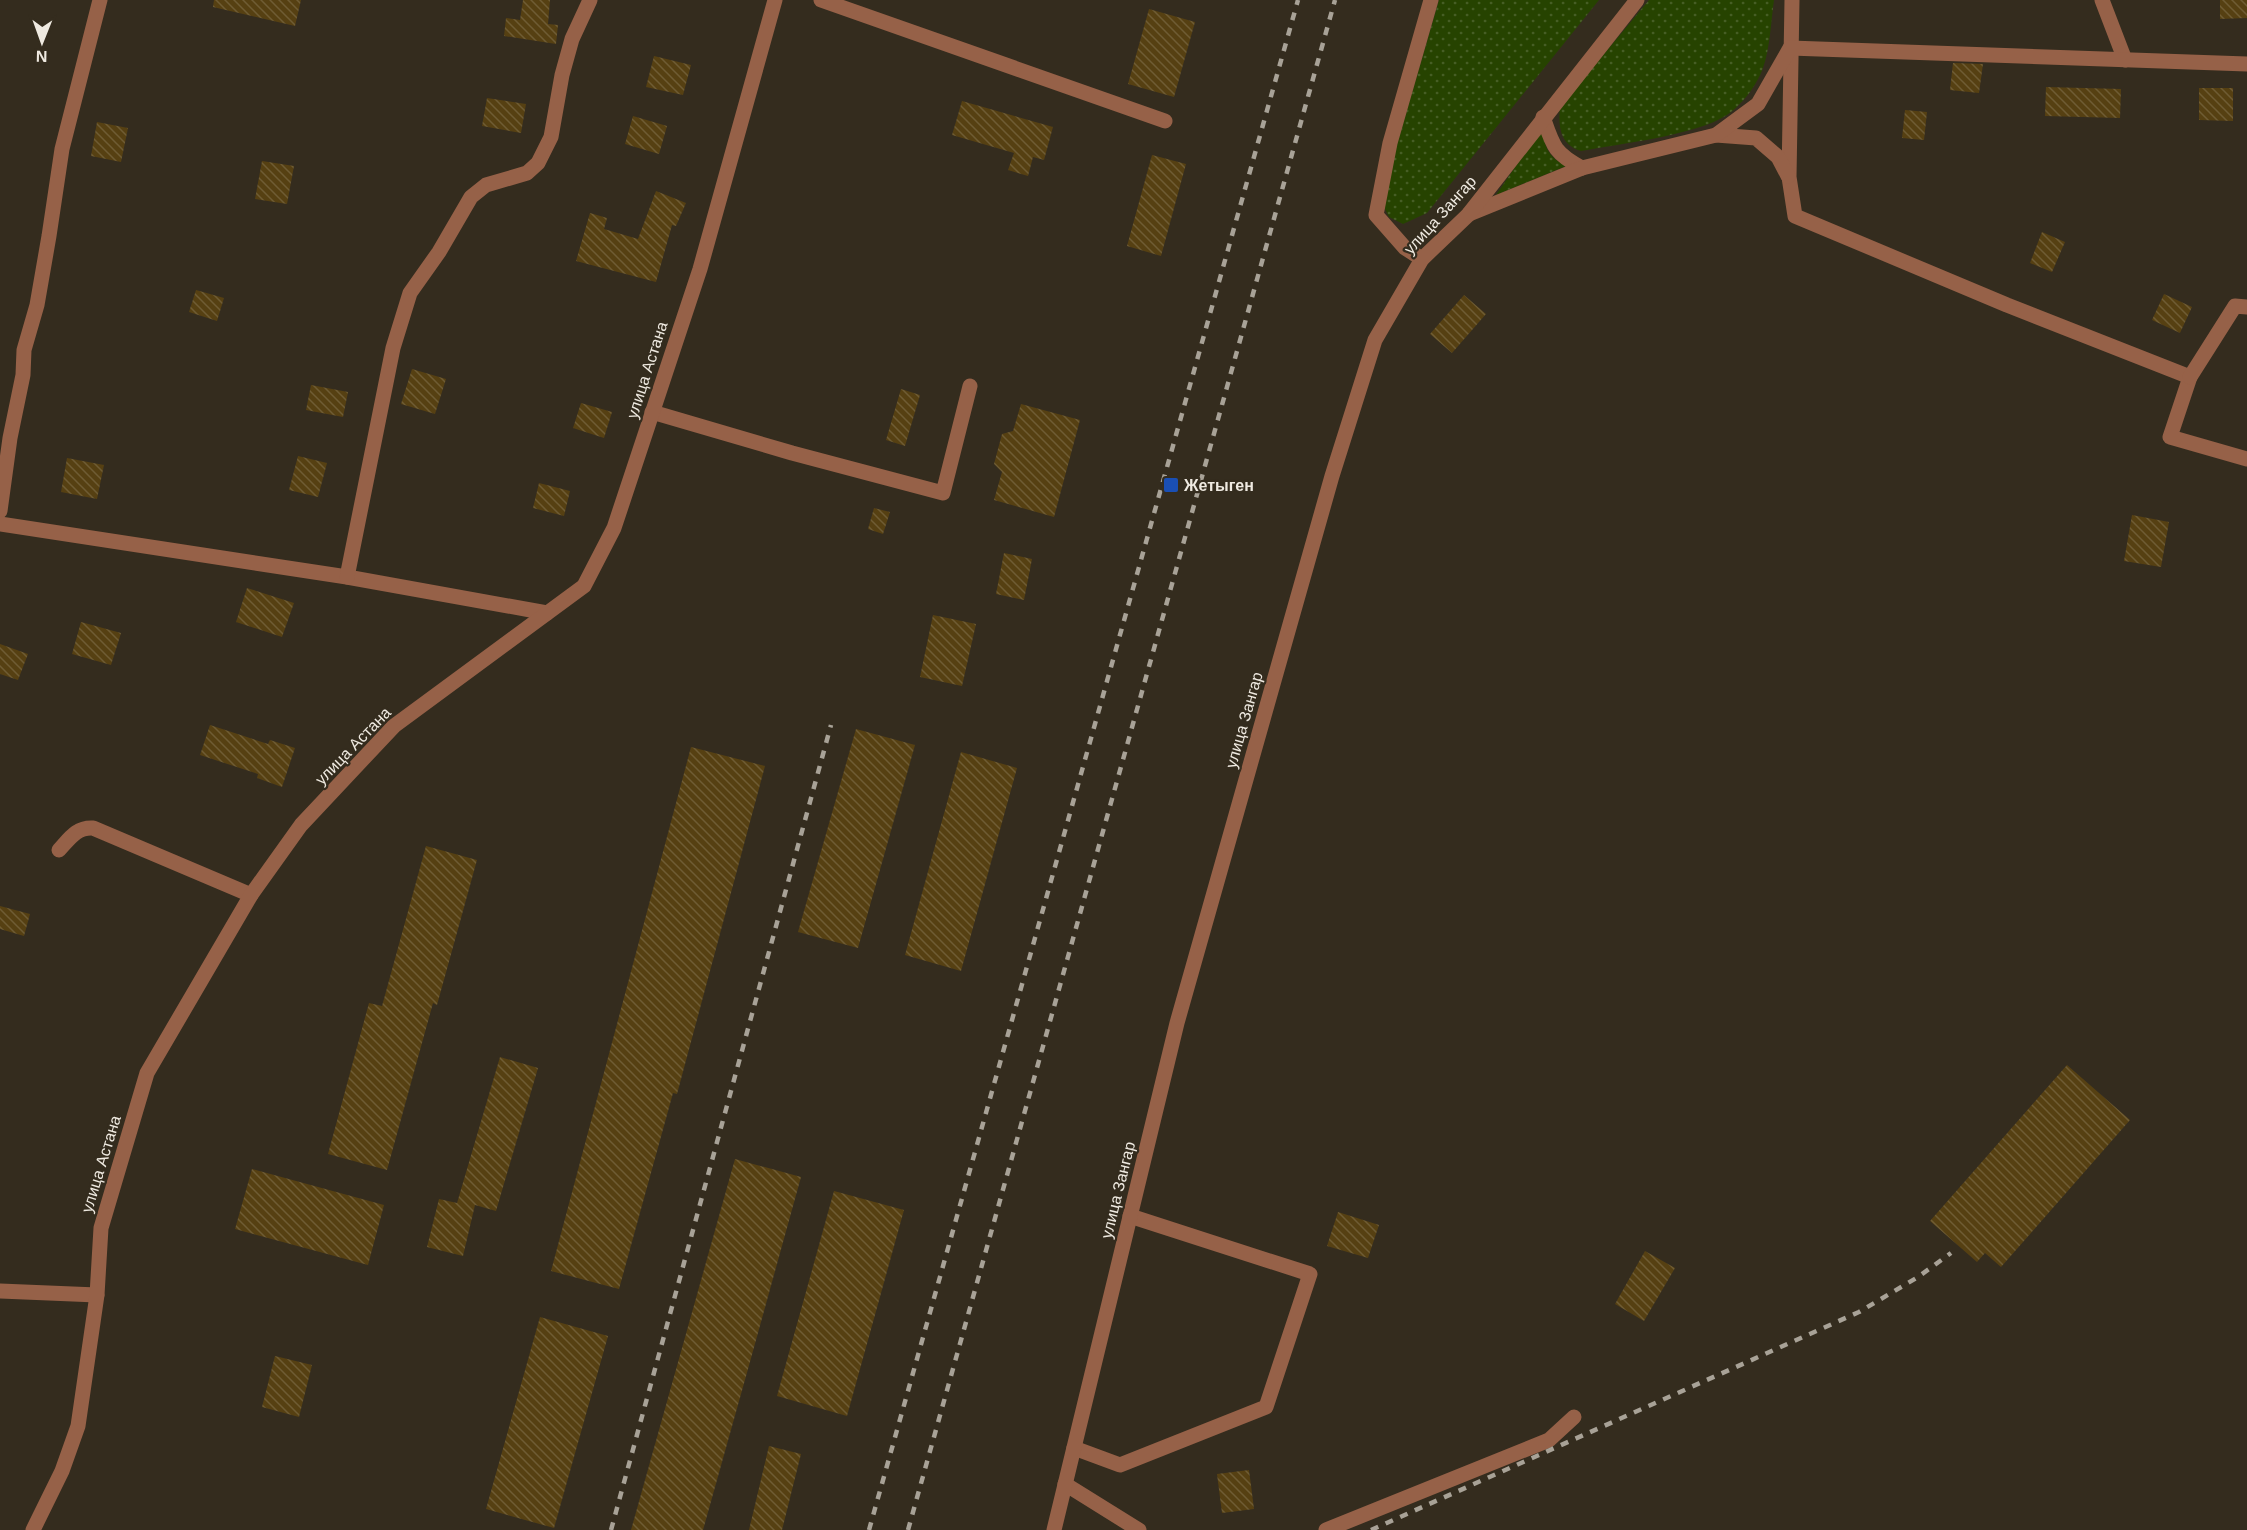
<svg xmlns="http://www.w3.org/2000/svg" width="2247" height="1530" font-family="Arial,sans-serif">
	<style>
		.grass { fill: url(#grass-dots) }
		.building { fill: url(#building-back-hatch) }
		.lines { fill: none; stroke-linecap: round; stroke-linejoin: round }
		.minor { stroke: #966148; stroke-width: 15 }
		.rail { stroke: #a8a297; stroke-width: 4.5; stroke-dasharray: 8 8; stroke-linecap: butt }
		.transit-dot { fill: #1a4fb4; stroke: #342c1e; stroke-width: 2 }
		.labels { text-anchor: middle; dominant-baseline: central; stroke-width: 4.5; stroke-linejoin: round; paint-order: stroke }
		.street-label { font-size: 16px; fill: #efeae1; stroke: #342c1e }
		.poi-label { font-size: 16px; font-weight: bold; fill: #efeae1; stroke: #342c1e; text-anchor: start }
	</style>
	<defs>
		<pattern id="grass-dots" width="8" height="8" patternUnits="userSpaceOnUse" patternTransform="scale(1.5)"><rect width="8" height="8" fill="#264300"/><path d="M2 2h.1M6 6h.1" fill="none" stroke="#465e25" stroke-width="1.8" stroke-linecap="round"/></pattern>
		<pattern id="building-back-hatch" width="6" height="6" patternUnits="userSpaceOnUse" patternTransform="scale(1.5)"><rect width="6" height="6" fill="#564012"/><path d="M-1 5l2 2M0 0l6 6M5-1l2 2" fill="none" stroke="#6f5c34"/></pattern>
	</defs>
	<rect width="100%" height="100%" fill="#342c1e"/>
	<g class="grass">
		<path d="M1439 0H1599L1427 213 1403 224 1389 217 1384 207 1396 148Z"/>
		<path d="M1649 0H1774C1771 21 1770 48 1763 68 1757 85 1742 105 1727 115 1697 135 1619 144 1581 151 1560 145 1558 126 1560 107Z"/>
		<path d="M1541 129C1547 149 1546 155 1566 166L1496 195Z"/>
	</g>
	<g class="building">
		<path d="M214 0H301L295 26 213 7Z"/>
		<path d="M523 0H550L548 24 558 25 556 44 504 36 506 18 520 20Z"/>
		<path d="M2220 0H2247V18L2220 19Z"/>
		<path d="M1149 9 1195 22 1174 97 1128 84Z"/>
		<path d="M654 56 691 65 683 95 646 87Z"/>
		<path d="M1953 63 1983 64 1979 93 1950 90Z"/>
		<path d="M2046 87 2121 89 2120 118 2045 116Z"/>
		<path d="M2199 88H2233V121L2199 120Z"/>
		<path d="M487 98 526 104 521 133 482 126Z"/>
		<path d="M962 101 1053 127 1044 160 1033 157 1028 176 1008 170 1014 153 952 135Z"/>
		<path d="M1905 110 1927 112 1924 140 1902 138Z"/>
		<path d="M633 116 667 126 659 154 625 144Z"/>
		<path d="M97 122 128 128 121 162 91 156Z"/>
		<path d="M1152 155 1186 164 1161 256 1127 246Z"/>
		<path d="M262 161 294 166 287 204 255 199Z"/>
		<path d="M656 191 686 203 676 226 672 225 656 282 576 261 590 213 607 218 604 229 638 239Z"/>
		<path d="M2042 232 2065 242 2052 272 2030 263Z"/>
		<path d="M196 290 224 298 217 321 189 312Z"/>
		<path d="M2164 294 2192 307 2180 333 2152 320Z"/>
		<path d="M1464 295 1486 314 1452 353 1430 334Z"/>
		<path d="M412 369 446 379 435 414 401 404Z"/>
		<path d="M311 385 348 392 343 417 306 410Z"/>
		<path d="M901 389 920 395 905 446 886 440Z"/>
		<path d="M581 403 612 412 604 438 573 428Z"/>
		<path d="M1021 404 1080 420 1054 517 994 500 1002 472 994 464 1002 434 1013 431Z"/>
		<path d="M298 456 327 463 318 497 289 490Z"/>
		<path d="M67 458 104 465 97 499 61 492Z"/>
		<path d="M539 483 570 491 564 516 533 508Z"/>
		<path d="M874 508 890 512 883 534 868 529Z"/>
		<path d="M2132 515 2169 522 2161 567 2124 561Z"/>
		<path d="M1004 553 1032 559 1024 600 996 594Z"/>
		<path d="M247 588 294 603 282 637 236 622Z"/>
		<path d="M933 615 976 624 962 686 920 677Z"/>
		<path d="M81 622 121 633 111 665 72 654Z"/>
		<path d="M0 644 28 654 18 680 0 674Z"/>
		<path d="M210 725 268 744 270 740 295 748 282 787 257 778 258 774 200 755Z"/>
		<path d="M856 729 915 745 858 948 798 932Z"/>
		<path d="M691 747 765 766 677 1094 673 1093 619 1289 551 1271Z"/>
		<path d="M961 752 1017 768 961 971 905 955Z"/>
		<path d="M426 846 477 860 437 1005 433 1003 387 1170 328 1154 369 1003 382 1006Z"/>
		<path d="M0 906 30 914 24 936 0 929Z"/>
		<path d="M500 1057 538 1068 496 1211 475 1205 463 1256 427 1247 439 1199 457 1203Z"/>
		<path d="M2067 1065 2130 1120 2001 1267 1985 1253 1977 1262 1930 1221Z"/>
		<path d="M735 1159 801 1177 748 1369 703 1530H631Z"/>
		<path d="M252 1169 384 1205 368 1265 235 1229Z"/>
		<path d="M834 1191 904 1210 847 1416 777 1396Z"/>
		<path d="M1338 1212 1379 1225 1368 1258 1327 1246Z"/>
		<path d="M1645 1251 1675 1268 1644 1321 1615 1304Z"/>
		<path d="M540 1317 608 1336 554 1528 486 1509Z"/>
		<path d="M275 1356 312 1365 299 1417 262 1407Z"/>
		<path d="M769 1446 801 1454 782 1530H749Z"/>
		<path d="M1249 1470 1254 1509 1222 1513 1217 1474Z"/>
	</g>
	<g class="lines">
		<g class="minor">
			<path d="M821 0 1165 121"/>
			<path d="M1792 0 1789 177 1795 216 2007 305 2190 377 2170 437 2247 459"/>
			<path d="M2102 0 2125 60"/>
			<path d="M1543 117C1553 146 1554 153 1582 168"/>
			<path d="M1716 135 1756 138 1778 157 1788 176"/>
			<path d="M1469 214 1582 168 1716 135 1758 104 1790 48 2247 64"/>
			<path d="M1422 259 1405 248 1376 215 1390 143 1431 0"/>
			<path d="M2190 377 2235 306 2247 307"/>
			<path d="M652 412 792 453 943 493 970 386"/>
			<path d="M0 511 10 438 23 375 24 350 37 305 49 236 62 149 100 0"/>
			<path d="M0 524 347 577 547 613"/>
			<path d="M347 577 393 348 410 293 439 252 471 197 486 185 527 173 538 163 551 137 562 75 572 39 590 0"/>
			<path d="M59 850C70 838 77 827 93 828L251 895"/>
			<path d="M0 1291 97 1295"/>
			<path d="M1074 1448 1120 1465 1266 1407 1310 1274 1130 1216"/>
			<path d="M1065 1484 1139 1530"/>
			<path d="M33 1530 62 1471 78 1426 97 1295 101 1228 147 1073 251 895 301 825 394 726 584 586 614 528 700 269 775 0"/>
			<path d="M1054 1530 1177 1023 1332 476 1375 340 1422 259 1468 215 1637 0"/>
			<path d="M1326 1530 1549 1440 1574 1417"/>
		</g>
		<g class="rail">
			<path d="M611 1530 831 725"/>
			<path d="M869 1530 1298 0"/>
			<path d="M908 1530 1335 0"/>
			<path d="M1371 1530 1859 1312 1918 1277 1951 1253"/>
		</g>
	</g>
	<rect class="transit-dot" x="1163" y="477" width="16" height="16" rx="3"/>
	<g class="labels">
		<g class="street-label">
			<text transform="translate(1440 215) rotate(-48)">улица Зангар</text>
			<text transform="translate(647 370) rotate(-72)">улица Астана</text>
			<text transform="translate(1244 720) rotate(-74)">улица Зангар</text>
			<text transform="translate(353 746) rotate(-46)">улица Астана</text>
			<text transform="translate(101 1164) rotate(-73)">улица Астана</text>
			<text transform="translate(1118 1190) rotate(-76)">улица Зангар</text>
		</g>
		<g class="poi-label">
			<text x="1184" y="485">Жетыген</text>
		</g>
	</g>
	<g transform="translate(42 42) rotate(181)" stroke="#342c1e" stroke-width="4.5" paint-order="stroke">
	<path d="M0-4.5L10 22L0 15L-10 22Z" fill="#efeae1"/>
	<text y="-9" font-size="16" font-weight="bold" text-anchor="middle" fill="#efeae1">N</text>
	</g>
</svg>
